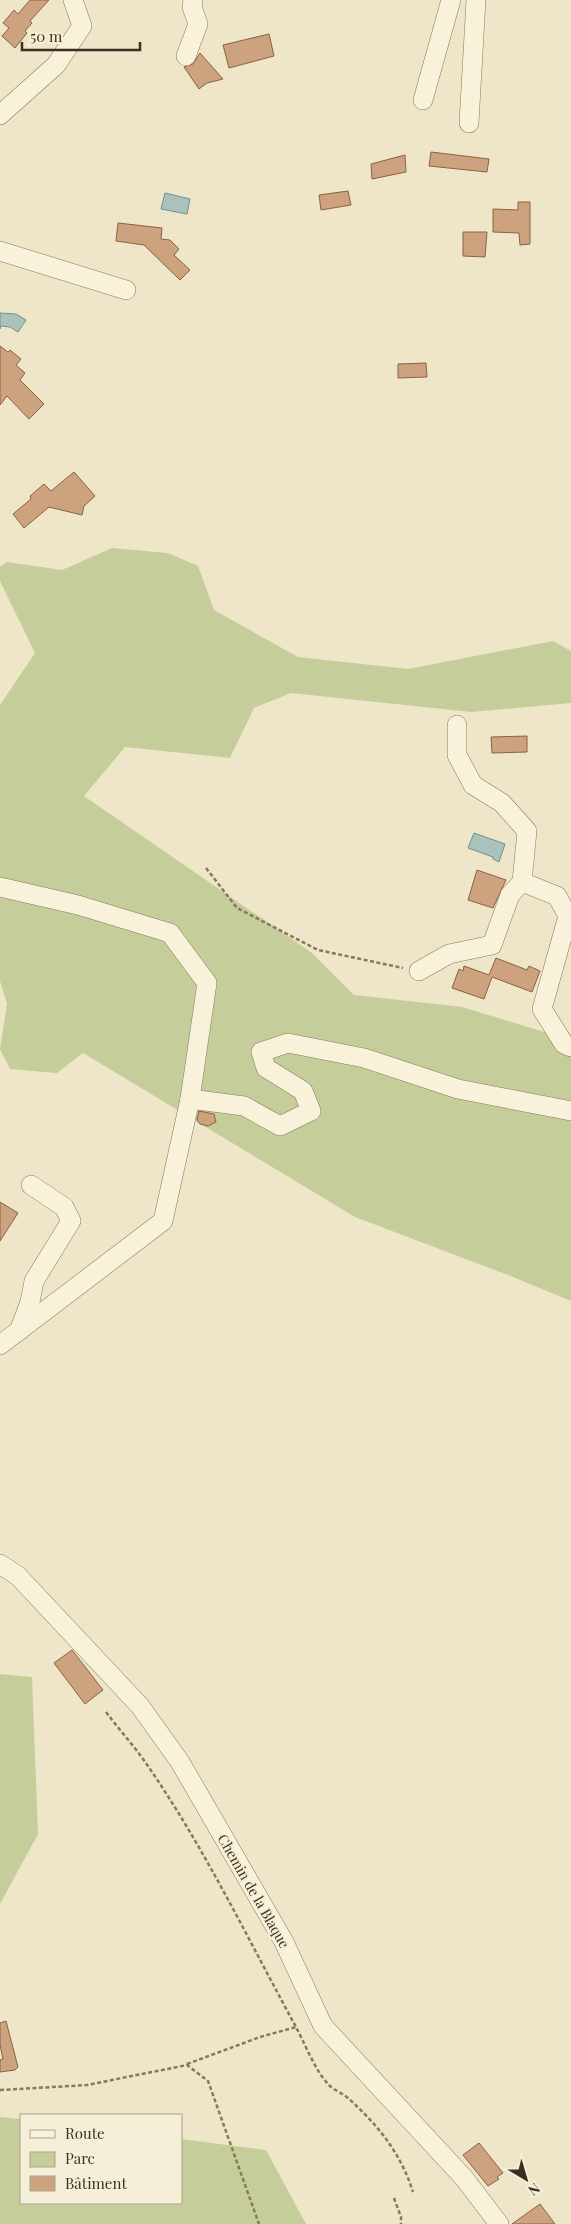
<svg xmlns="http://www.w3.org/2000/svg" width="571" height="2224" font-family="'Playfair Display',serif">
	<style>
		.green { fill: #c5ce9b }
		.water { fill: #a9c3bc; stroke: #6f928b }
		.building { fill: #cda27e; stroke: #8b6242 }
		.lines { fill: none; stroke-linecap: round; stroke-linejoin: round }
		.minor-casing { stroke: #8b775c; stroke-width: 20 }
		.path { stroke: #8b775c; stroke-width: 2.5; stroke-dasharray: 4 2.5; stroke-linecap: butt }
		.minor { stroke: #f9f2db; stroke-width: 19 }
		.labels { text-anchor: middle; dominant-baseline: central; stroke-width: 4.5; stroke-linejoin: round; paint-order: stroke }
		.street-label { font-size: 14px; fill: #3c2f20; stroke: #f6efd8 }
	</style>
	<rect width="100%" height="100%" fill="#efe5c8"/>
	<g class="green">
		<path d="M112 548 168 553 198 566 214 610 298 657 408 669 553 641 571 651V703L471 712 291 693 254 708 230 758 125 747 84 796 312 953 354 995 462 1007 571 1040V1301L508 1275 355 1217 83 1053 57 1073 10 1069 0 1049 7 1004 0 981V705L35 653 0 581V567L7 562 62 570Z"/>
		<path d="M0 1674 32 1677 38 1834 0 1904Z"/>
		<path d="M0 2117 21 2119V2203H181V2139L266 2150 306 2224H0Z"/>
	</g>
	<g class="water">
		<path d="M165 193 190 199 187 214 161 209Z"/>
		<path d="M0 313 16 314 26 320 18 332 10 327 1 326 0 329Z"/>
		<path d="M474 833 505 844 499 862 493 859V857L468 848Z"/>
	</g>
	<g class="building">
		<path d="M30 0H49L30 21 32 23 25 31 27 33 15 48 2 36 9 28 3 23 14 10 18 14Z"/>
		<path d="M269 34 274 56 229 68 223 45Z"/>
		<path d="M200 53 223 79 207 83 199 89 184 67 193 64Z"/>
		<path d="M431 152 489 159 487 172 429 166Z"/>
		<path d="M405 155 406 172 372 179 371 164Z"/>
		<path d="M348 191 351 205 321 210 319 195Z"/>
		<path d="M518 202H530V244L520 245 519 233 493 232V209L518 210Z"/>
		<path d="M118 223 162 228 161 239 170 240 179 249 174 255 190 270 180 280 144 245 116 241Z"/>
		<path d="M463 232H487L485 257 463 256Z"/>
		<path d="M0 346 8 352 10 350 21 359 16 365 25 373 20 380 44 404 29 419 7 396 0 405Z"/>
		<path d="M426 363 427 377 398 378V364Z"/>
		<path d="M74 472 95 496 84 506 82 515 49 507 24 528 13 514 31 499 30 496 44 484 51 491Z"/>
		<path d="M527 736V752L492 753 491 737Z"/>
		<path d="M477 870 506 880 493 908 468 900Z"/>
		<path d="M496 958 527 970 529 966 540 971 532 992 492 977 484 999 452 988 459 969 463 971 464 966 489 975Z"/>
		<path d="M199 1111 214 1114 216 1122 208 1126 200 1124 197 1120Z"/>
		<path d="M0 1202 18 1213 0 1241Z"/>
		<path d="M72 1650 103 1690 85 1704 54 1663Z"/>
		<path d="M6 2021 18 2067 15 2070 0 2072V2060L3 2059 0 2045V2023Z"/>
		<path d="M479 2143 503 2173 497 2177 499 2179 488 2186 463 2155Z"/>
		<path d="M540 2204 555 2224H512Z"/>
	</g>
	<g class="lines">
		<defs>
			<g id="minor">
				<path d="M186 56 198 24 192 7 193 0"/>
				<path d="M423 100 451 0"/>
				<path d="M0 115 56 65 82 26 73 0"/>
				<path d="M469 123 476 0"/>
				<path d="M0 251 126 290"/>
				<path d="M457 725V755L473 785 502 803 527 831 522 882"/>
				<path d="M0 887 78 905 170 933 207 983 190 1099"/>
				<path d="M419 971 449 954 492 945 510 895 522 882 557 896 568 916 542 1009 564 1044 571 1047"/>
				<path d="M19 1331 30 1302 34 1281 71 1221 64 1207 31 1185"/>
				<path d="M0 1345 163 1221 190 1099 244 1106 280 1126 311 1111 303 1091 266 1068 261 1052 288 1043 364 1058 458 1089 571 1111"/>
				<path d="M0 1564 18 1576 140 1706 180 1762 284 1942 323 2026 464 2178 499 2224"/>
			</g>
		</defs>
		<use href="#minor" class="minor-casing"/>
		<g class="path">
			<path d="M206 868 237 908 318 950 403 968"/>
			<path d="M106 1712C120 1731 137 1749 150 1769 206 1851 249 1941 296 2027"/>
			<path d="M187 2064 260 2037 296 2027C305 2044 315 2070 328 2084 333 2090 343 2093 349 2099 379 2126 401 2154 413 2192"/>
			<path d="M0 2090 87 2085 187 2065 208 2081 259 2224"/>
			<path d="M394 2198 401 2217V2224"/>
		</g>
		<use href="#minor" class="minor"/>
	</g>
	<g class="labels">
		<g class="street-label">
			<text transform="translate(254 1891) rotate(60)">Chemin de la Blaque</text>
		</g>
	</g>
	<rect x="20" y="2114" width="162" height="90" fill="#f6efd8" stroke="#aca28e"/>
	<rect x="30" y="2130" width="25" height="8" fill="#f9f2db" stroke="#aca28e"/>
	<text x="65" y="2139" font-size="15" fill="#3c2f20">Route</text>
	<rect x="30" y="2152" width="25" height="15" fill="#c5ce9b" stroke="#aca28e"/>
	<text x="65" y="2164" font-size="15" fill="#3c2f20">Parc</text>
	<rect x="30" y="2176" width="25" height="15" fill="#cda27e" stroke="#aca28e"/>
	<text x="65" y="2189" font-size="15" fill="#3c2f20">Bâtiment</text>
	<g transform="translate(526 2179) rotate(142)" stroke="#f6efd8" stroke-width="4" paint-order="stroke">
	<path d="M0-4L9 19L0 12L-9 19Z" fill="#3c2f20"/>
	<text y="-8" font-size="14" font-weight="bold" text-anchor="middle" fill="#3c2f20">N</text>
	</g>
	<path d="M22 42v8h118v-8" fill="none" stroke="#3c2f20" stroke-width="2.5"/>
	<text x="30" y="42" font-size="15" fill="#3c2f20" stroke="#f6efd8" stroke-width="4" paint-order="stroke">50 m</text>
</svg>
